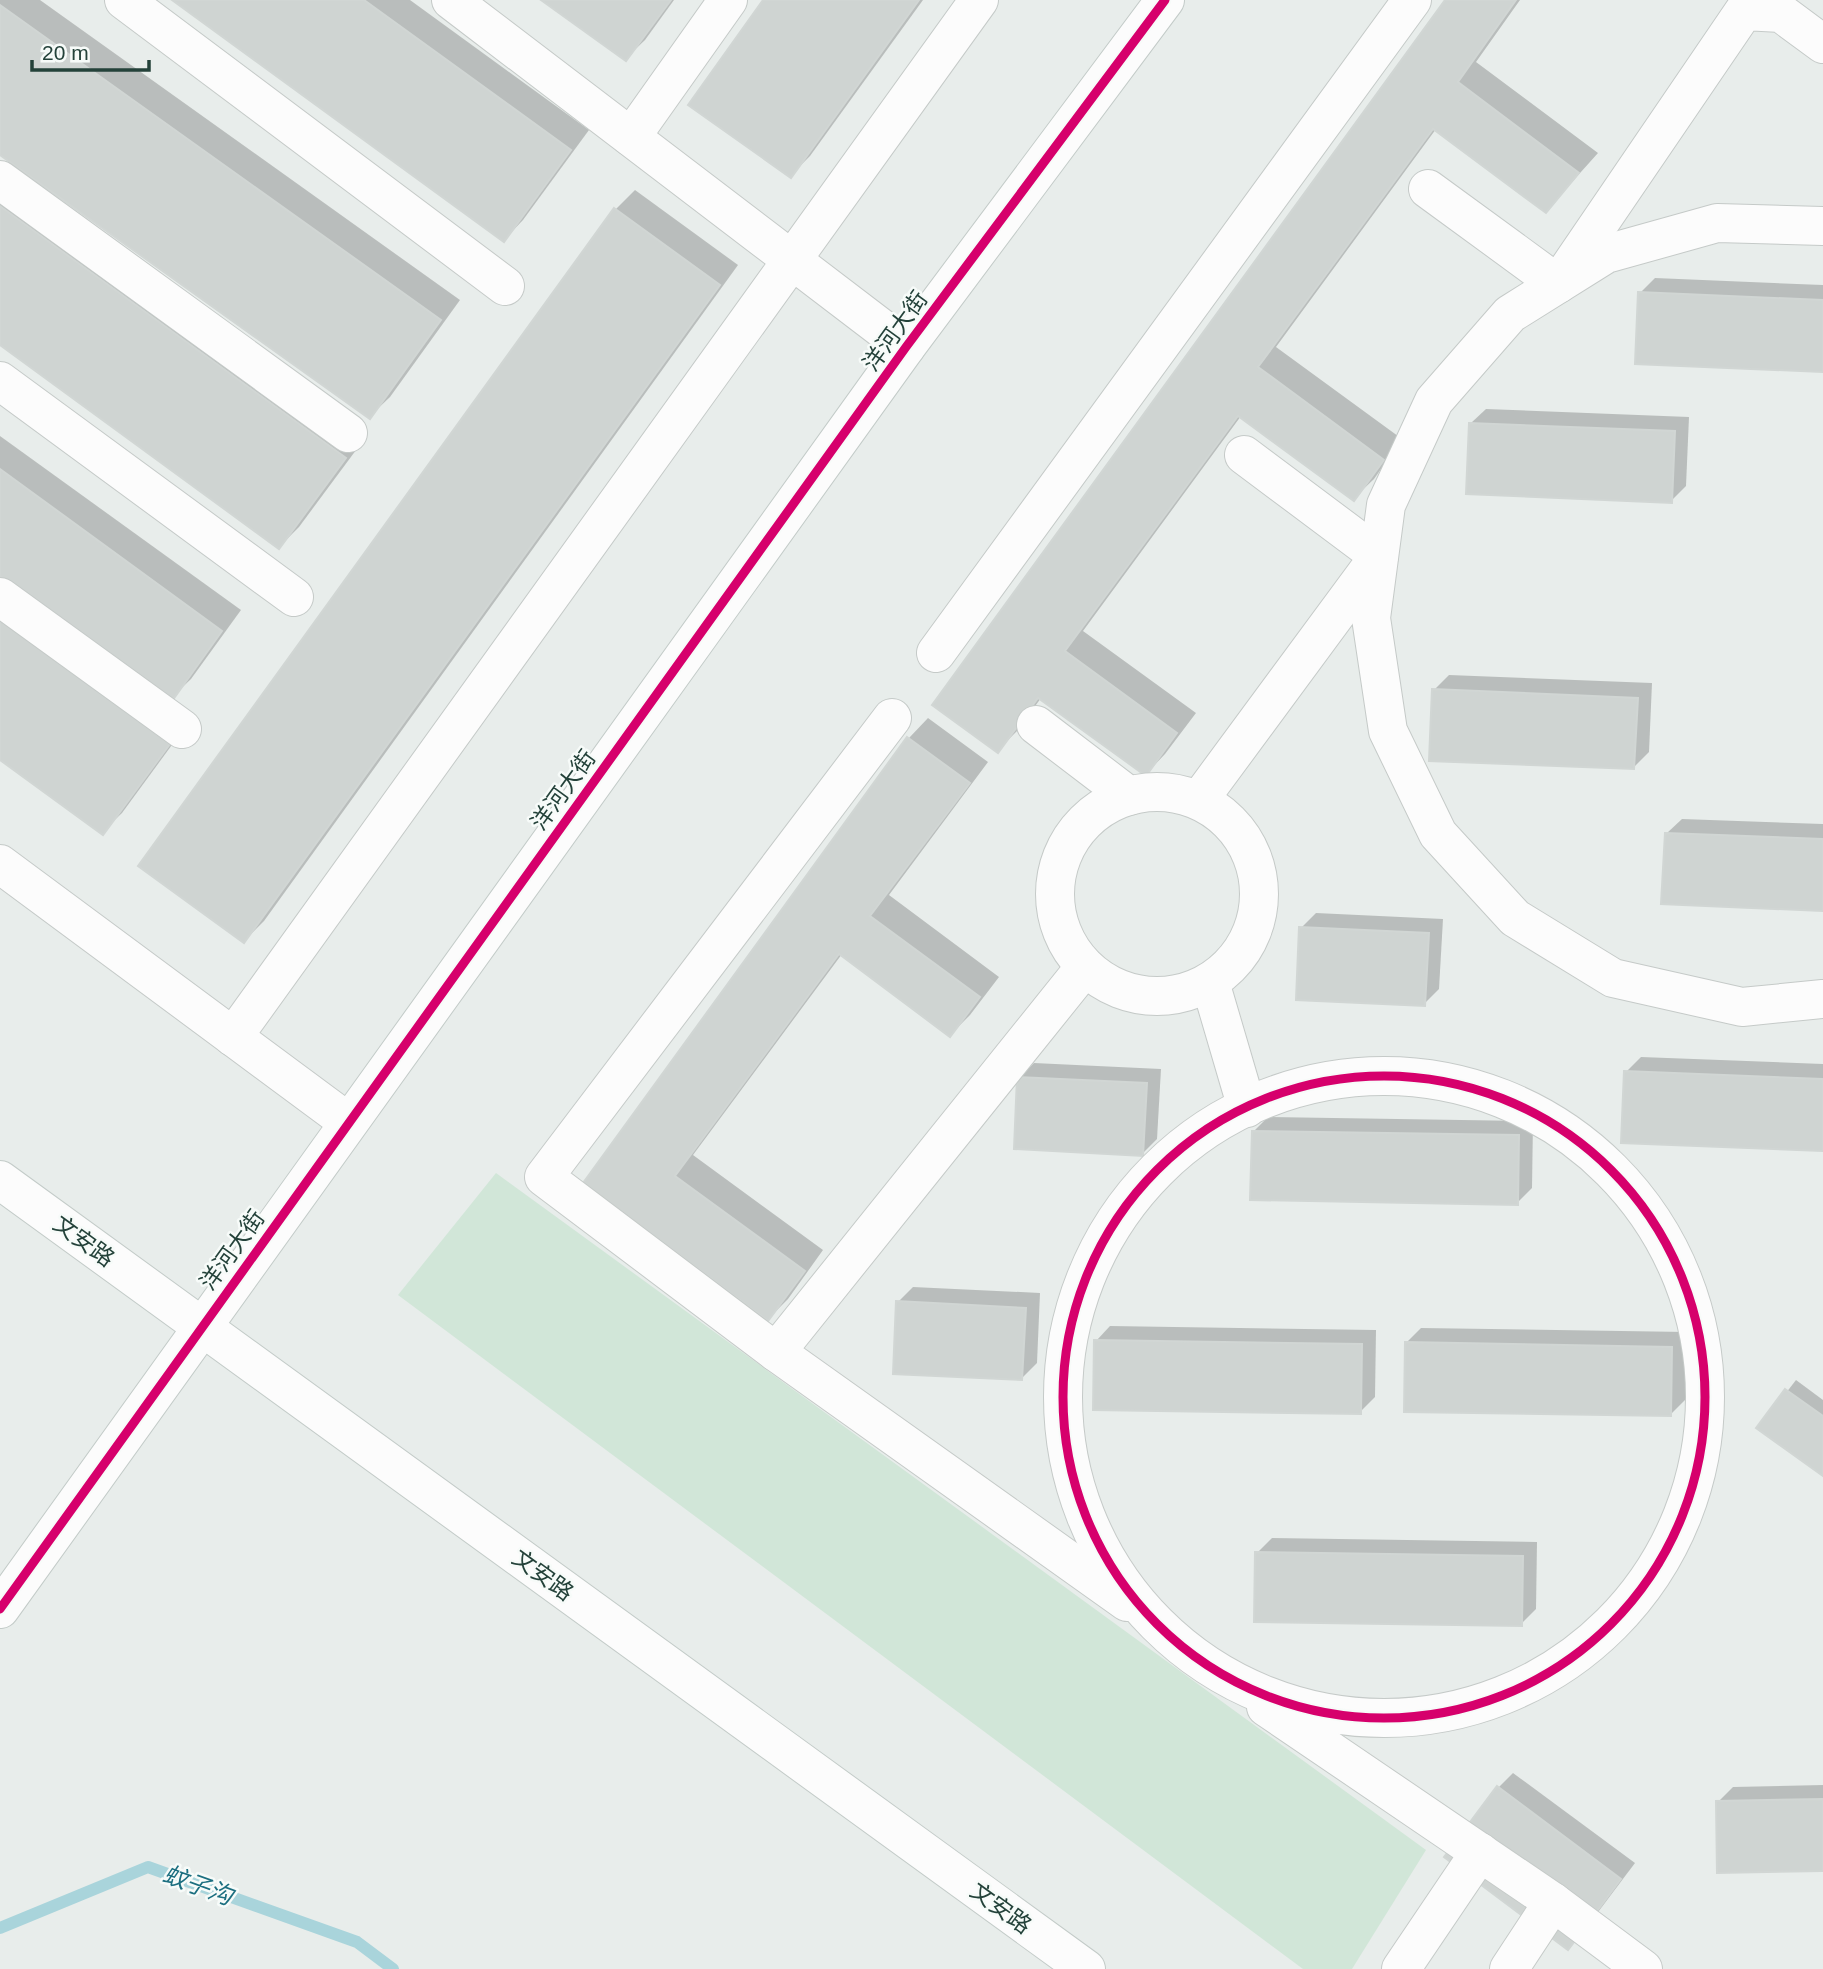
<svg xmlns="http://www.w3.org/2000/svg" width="1823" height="1969" font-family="Helvetica,'Noto Sans SC',sans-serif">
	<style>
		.green { fill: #d1e6d8 }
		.shadow { fill: #0003 }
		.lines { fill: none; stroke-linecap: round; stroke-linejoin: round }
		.stream { stroke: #a9d4db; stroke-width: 12 }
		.building { fill: #cfd4d2; stroke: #d1d6d4; stroke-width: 2 }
		.street-casing { stroke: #c5cac8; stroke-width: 40 }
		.secondary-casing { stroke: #c3cbc8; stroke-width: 40 }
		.street { stroke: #fcfcfc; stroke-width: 38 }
		.secondary { stroke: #fcfcfc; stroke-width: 38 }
		.cycleway-casing { stroke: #f7fbf9; stroke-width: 13 }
		.cycleway { stroke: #d6006c; stroke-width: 9 }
		.labels { text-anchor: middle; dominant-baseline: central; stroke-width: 5; stroke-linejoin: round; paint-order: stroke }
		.street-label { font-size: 23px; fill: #24423a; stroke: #f7fbf9 }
		.water-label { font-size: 24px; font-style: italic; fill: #1c6f80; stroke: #f7fbf9 }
	</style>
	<rect width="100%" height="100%" fill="#e8edeb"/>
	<path class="green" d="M496 1173 1426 1850 1352 1969H1303L398 1295Z"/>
	<g class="shadow">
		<path d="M0 0H40L460 300 390 397 370 416 0 153Z"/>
		<path d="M175 0H410L589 130 523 220 504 240Z"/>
		<path d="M544 0H674L645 40 625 59Z"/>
		<path d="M765 0H923L810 156 790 176Z"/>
		<path d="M1447 0H1520L1476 62 1598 153 1546 211 1436 129 1276 347 1402 439 1374 479 1354 498 1241 416 1083 631 1196 713 1165 754 1146 774 1041 698 1017 731 998 750Z"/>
		<path d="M0 172 365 438 299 527 279 547 0 343Z"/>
		<path d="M635 190 738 265 264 921 244 941 616 209Z"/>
		<path d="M1655 278 1823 285V370L1640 293Z"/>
		<path d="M1486 409 1689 417 1686 486 1671 501 1471 423Z"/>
		<path d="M0 436 241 610 191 679 171 698 0 574Z"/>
		<path d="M1449 675 1652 683 1649 752 1634 767 1434 690Z"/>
		<path d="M928 718 988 762 889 895 999 977 970 1015 950 1035 842 954 693 1155 823 1250 788 1299 768 1319 586 1183 909 738Z"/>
		<path d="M188 723 122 813 102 832 0 758Z"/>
		<path d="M1682 819 1823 824V909L1667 833Z"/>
		<path d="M1316 913 1443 919 1439 989 1424 1004 1301 928Z"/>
		<path d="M1641 1057 1823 1064V1149L1626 1072Z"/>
		<path d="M1034 1063 1161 1069 1157 1139 1142 1154 1019 1078Z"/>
		<path d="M1268 1117 1533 1121 1532 1188 1517 1203 1253 1132Z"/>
		<path d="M913 1287 1040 1293 1037 1363 1022 1378 898 1302Z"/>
		<path d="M1110 1326 1376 1330 1375 1397 1360 1412 1096 1341Z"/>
		<path d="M1421 1328 1687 1332 1686 1399 1671 1414 1406 1343Z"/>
		<path d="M1796 1380 1823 1400V1474L1759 1428Z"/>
		<path d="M1272 1538 1537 1542 1536 1609 1521 1624 1257 1553Z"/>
		<path d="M1513 1773 1635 1863 1583 1932 1498 1788Z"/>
		<path d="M1823 1785V1869L1718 1802 1733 1787Z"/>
	</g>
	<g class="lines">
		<path class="stream" d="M0 1928 148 1867 357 1942 393 1969"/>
	</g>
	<g class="building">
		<path d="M172 0H364L571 150 504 242Z"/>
		<path d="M541 0H671L626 61Z"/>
		<path d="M763 0H919L791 178 688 105Z"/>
		<path d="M1445 0H1516L1458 82 1579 173 1546 213 1433 129 1258 367 1384 460 1354 501 1238 416 1065 651 1177 733 1146 776 1038 698 998 753 932 705Z"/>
		<path d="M0 5 441 320 370 419 0 155Z"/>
		<path d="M0 206 346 458 279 549 0 345Z"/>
		<path d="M614 208 720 285 244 943 138 866Z"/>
		<path d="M1638 292 1823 300V372L1635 364Z"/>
		<path d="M1469 423 1675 431 1672 503 1466 494Z"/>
		<path d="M0 469 222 631 172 701 0 576Z"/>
		<path d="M0 620 170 744 103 835 0 760Z"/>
		<path d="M1432 689 1638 698 1634 769 1429 761Z"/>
		<path d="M907 737 970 783 870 916 980 997 950 1037 839 954 675 1176 805 1271 768 1321 583 1183Z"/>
		<path d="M1665 833 1823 839V911L1661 904Z"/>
		<path d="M1299 927 1429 933 1425 1006 1296 1000Z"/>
		<path d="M1624 1071 1823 1079V1151L1621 1143Z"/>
		<path d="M1017 1077 1147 1083 1143 1156 1014 1149Z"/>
		<path d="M1252 1131 1519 1135 1518 1205 1250 1200Z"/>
		<path d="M896 1301 1026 1308 1022 1380 893 1374Z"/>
		<path d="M1094 1340 1362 1344 1361 1414 1093 1410Z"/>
		<path d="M1405 1342 1672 1347 1671 1416 1404 1412Z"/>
		<path d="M1785 1389 1823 1416V1476L1756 1428Z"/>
		<path d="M1255 1552 1523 1556 1522 1626 1254 1622Z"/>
		<path d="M1497 1786 1621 1879 1568 1950 1444 1857Z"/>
		<path d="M1823 1799V1871L1717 1873 1716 1801Z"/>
	</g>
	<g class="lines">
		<defs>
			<g id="street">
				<path d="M124 0 505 286"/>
				<path d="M451 0 906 347"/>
				<path d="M631 137 728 0"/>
				<path d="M0 180 348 433"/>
				<path d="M1428 189 1558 284 1744 11 1781 13 1823 44"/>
				<path d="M1823 226 1717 223 1606 254 1510 314 1434 401 1386 505 1371 618 1388 731 1438 834 1515 918 1613 978 1742 1007 1823 999"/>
				<path d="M0 381 294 597"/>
				<path d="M0 597 182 729"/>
				<path d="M936 653 1412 0"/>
				<path d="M1036 725 1129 796"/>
				<circle cx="1157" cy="894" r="102"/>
				<path d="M1199 800 1379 556 1244 455"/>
				<path d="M0 864 348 1122"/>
				<path d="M1085 967 776 1352 1127 1602"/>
				<path d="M1210 982 1247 1108"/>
				<path d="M233 1037 979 0"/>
				<circle cx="1384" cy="1397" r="321"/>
				<path d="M776 1352 544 1177 892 718"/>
				<path d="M1266 1707 1553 1902"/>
				<path d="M1401 1969 1480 1852"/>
				<path d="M1509 1969 1553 1902 1643 1969"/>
			</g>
			<g id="secondary">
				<path d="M0 1180 1086 1969"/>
				<path d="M0 1609 906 347 1165 0"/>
			</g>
		</defs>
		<use href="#street" class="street-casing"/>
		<use href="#secondary" class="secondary-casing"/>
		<use href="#street" class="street"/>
		<use href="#secondary" class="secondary"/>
		<defs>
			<g id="cycleway">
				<circle cx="1384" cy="1397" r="321"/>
				<path d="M0 1609 906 347 1165 0"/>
			</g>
		</defs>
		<use href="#cycleway" class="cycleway-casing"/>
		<use href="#cycleway" class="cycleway"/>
	</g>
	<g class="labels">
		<g class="street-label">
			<text transform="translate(895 331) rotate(-54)">洋河大街</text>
			<text transform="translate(563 790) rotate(-54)">洋河大街</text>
			<text transform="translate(84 1241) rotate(36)">文安路</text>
			<text transform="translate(232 1250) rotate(-54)">洋河大街</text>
			<text transform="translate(543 1575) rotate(36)">文安路</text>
			<text transform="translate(1001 1908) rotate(36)">文安路</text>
		</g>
		<g class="water-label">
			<text transform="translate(198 1885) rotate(20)">蚊子沟</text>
		</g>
	</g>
	<path d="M32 60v10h117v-10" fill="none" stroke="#24423a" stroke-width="3.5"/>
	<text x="42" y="60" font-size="21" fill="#24423a" stroke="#f7fbf9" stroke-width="5" paint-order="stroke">20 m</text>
</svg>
